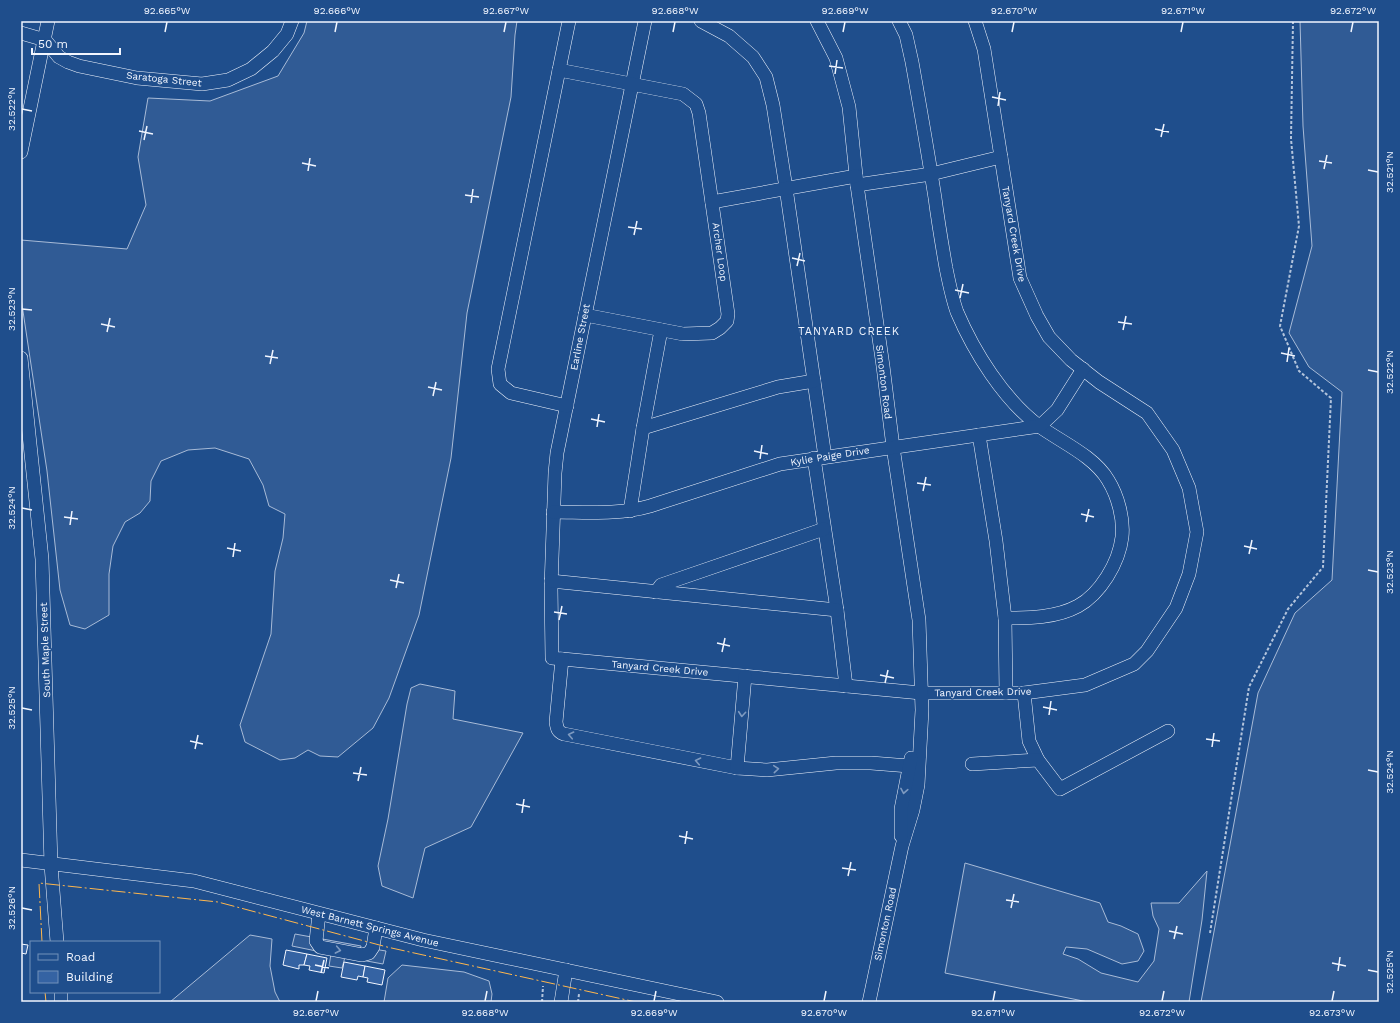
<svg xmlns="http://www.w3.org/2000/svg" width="1400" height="1023" font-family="'Work Sans',sans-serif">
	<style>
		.built { fill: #305b95; stroke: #a8bbd7 }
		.building { fill: #3563a3; stroke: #f2f6ff }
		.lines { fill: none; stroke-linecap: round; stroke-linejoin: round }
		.minor-casing { stroke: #f2f6ff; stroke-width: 14 }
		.path { stroke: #b3c4dc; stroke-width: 2; stroke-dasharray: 3 2; stroke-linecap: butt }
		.minor { stroke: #1f4e8c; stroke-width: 13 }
		.power { stroke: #ffb74d; stroke-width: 1; stroke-dasharray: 14 3 2 3; stroke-linecap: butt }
		.oneway { stroke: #7e9ac0 }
		.ticks { fill: none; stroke: #f2f6ff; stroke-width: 1.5 }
		.labels { text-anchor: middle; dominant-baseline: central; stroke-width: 3; stroke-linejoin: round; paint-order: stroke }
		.street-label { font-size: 10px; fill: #f2f6ff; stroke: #1f4e8c }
		.neighbourhood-label { font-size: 11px; letter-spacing: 1px; fill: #f2f6ff; stroke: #1f4e8c }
		.neatline { fill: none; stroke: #f2f6ff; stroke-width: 1.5 }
		.ticks-label { font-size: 10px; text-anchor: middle; fill: #f2f6ff }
	</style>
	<rect width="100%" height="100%" fill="#1f4e8c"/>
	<g class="built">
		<path d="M307 21H517L515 35 511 97 467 313 451 458 419 615 389 698 373 728 338 757 320 756 308 750 295 758 280 760 245 742 240 725 271 634 275 571 283 538 285 514 269 506 263 485 249 459 215 448 188 450 161 461 151 481 150 501 140 513 125 522 113 546 109 574V615L85 629 70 625 60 590 47 471 21 298V240L127 249 146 205 138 157 148 98 210 101 278 76 304 33Z"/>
		<path d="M1300 21H1379V1002H1201L1258 693 1295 613 1332 580 1342 392 1309 367 1289 333 1312 246 1303 126Z"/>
		<path d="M420 684 455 691 453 719 523 733 471 827 425 848 413 898 382 886 378 866 388 819 407 704 411 688Z"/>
		<path d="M965 863 1100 903 1108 922 1121 926 1138 934 1144 951 1138 961 1122 964 1087 949 1066 947 1063 954 1078 959 1101 973 1138 982 1154 961 1159 929 1153 916 1151 903H1179L1207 871 1202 920 1189 1002H1088L945 973Z"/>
		<path d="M295 934 361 946 360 952 367 948 386 951 383 964 345 957 342 968 329 966 331 954 292 946Z"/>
		<path d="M250 935 272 939 270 966 275 992 280 1002H170Z"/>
		<path d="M402 965 464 972 489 981 492 994 491 1002H384L388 978Z"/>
	</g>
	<g class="building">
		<path d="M21 944 28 945 26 954 21 953Z"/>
		<path d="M286 950 307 954 304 965H299V969L283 965Z"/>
		<path d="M307 954 327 958 324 973 309 970 310 966 304 965Z"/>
		<path d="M344 962 365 966 363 977 358 976 357 980 341 977Z"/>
		<path d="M365 966 385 970 382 985 367 982 368 978 363 977Z"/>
	</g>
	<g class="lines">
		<defs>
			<g id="minor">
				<path d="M645 21 557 453 555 473 551 587 552 658 921 693H1024L1085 685 1134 664 1147 651 1176 608 1189 574 1197 532 1189 488 1173 450 1147 413 1099 382 1071 360 1049 337 1037 316 1020 278 984 49 975 21"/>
				<path d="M701 21 729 36 753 57 766 77 773 105 786 188 825 457"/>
				<path d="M817 21 836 58 849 107 857 185 883 366 893 447 919 620 922 710 918 785 913 810 902 846 869 1002"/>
				<path d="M899 21 906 35 912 62C920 107 928 153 935 198 938 221 942 245 946 268 949 283 952 298 957 312 974 352 1004 400 1039 426 1061 442 1094 456 1108 480 1118 496 1124 519 1122 537 1119 563 1100 594 1078 606 1056 618 1029 618 1005 618"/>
				<path d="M21 33 45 40 59 57 68 62 79 66 137 78 202 84 228 80 251 69 273 51 287 34 292 21"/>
				<path d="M559 70 683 94 696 104 699 113 728 314 727 321 720 328 712 333 683 334 585 315"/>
				<path d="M21 152 48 21"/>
				<path d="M857 185 931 174 1001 157"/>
				<path d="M712 202 856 176"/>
				<path d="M21 358 42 559 51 865 57 942"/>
				<path d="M567 406 511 393 500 384 498 369 569 21"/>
				<path d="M643 428 778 387 814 381"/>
				<path d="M979 435 996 541 1005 618 1006 693"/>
				<path d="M814 458 837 610 846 686"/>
				<path d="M630 511 643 428 661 330"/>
				<path d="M553 512C586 512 619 515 650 506L780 464 1040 426 1057 410 1083 369"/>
				<path d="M551 581 837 610"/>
				<path d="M656 592 661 585 824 529"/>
				<path d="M562 659 556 722C557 729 558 732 564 734L737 768 767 770 836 763H871L909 766"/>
				<path d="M1024 693 1029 741 1038 760 1060 789 1168 731"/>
				<path d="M972 764 1038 760"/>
				<path d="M737 768 745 676"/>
				<path d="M901 836V809L911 758"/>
				<path d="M21 860 194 881 423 940 717 1002"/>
				<path d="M319 914 316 941 320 947 362 955 369 953 373 947 376 928"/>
				<path d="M61 992V1002"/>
				<path d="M561 1002 566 970"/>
			</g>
		</defs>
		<use href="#minor" class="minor-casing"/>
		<g class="path">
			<path d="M1210 933 1249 687 1288 609 1323 567 1331 398 1299 371 1280 326 1299 226 1291 139 1293 21"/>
			<path d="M542 1002 543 986"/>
			<path d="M578 1002 579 994"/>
		</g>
		<use href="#minor" class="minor"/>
		<g class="power">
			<path d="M42 942 39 883 218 902 387 947 636 1002"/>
			<path d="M45 992 46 1002"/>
		</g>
	</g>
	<defs><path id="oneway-chevron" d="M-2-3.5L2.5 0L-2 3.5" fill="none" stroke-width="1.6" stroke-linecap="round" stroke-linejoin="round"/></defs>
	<g class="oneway">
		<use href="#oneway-chevron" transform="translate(742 714) rotate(95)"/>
		<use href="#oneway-chevron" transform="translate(571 735) rotate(-168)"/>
		<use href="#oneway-chevron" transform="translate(698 761) rotate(-168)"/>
		<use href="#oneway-chevron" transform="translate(776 769) rotate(-5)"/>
		<use href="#oneway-chevron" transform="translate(904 791) rotate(100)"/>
		<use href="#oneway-chevron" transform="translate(338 950) rotate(11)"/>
	</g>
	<path class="ticks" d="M165 32 167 22M335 32 337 22M504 32 506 22M673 32 675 22M843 32 845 22M1012 32 1014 22M1181 32 1183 22M1351 32 1353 22M829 66 843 68M835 74 837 60M992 97 1006 100M998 106 1000 92M22 109 32 111M1155 129 1169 132M139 131 153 134M1161 137 1164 124M144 140 147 126M1319 161 1332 163M302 163 316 166M1324 169 1327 155M1368 170 1378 172M308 171 310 158M465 195 479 197M471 203 473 189M628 227 642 229M634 235 637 221M792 258 805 261M797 266 800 253M955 290 969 293M960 298 963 284M22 309 32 310M1118 322 1132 324M101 324 115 327M1123 330 1126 316M107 332 110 318M1281 353 1295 356M265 356 278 358M1287 362 1289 348M270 364 273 350M1368 370 1378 372M428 387 442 390M433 396 436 382M591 419 605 422M597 427 599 414M754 451 768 454M760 459 762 445M917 483 931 485M923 491 926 477M22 508 32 510M1081 514 1094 517M64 517 78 519M1086 522 1089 509M70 525 72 511M1244 546 1257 549M227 548 241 551M1249 554 1252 540M233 557 235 543M1368 570 1378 572M390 580 404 583M396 588 399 574M554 612 567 614M559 620 562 606M717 643 730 646M722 652 725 638M880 675 894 678M885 683 888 670M1043 707 1057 710M22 708 32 710M1049 715 1051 701M1206 739 1220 741M190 741 203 744M1212 747 1214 733M195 749 198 735M1368 770 1378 772M353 773 367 775M358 781 361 767M516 804 530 807M522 813 524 799M679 836 693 839M685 844 687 831M842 868 856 870M848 876 851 862M1006 900 1019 902M22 908 32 910M1011 908 1014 894M1169 931 1183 934M1174 939 1177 926M1332 963 1346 966M315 965 329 968M1368 970 1378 972M1338 971 1340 957M321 973 324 960M316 1001 318 991M485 1001 487 991M654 1001 656 991M824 1001 826 991M993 1001 995 991M1162 1001 1164 991M1332 1001 1334 991"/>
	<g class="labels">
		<g class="street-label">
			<text transform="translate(164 79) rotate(6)">Saratoga Street</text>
			<text transform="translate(1014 234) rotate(80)">Tanyard Creek Drive</text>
			<text transform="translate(720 252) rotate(82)">Archer Loop</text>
			<text transform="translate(580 337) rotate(-79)">Earline Street</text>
			<text transform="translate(884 382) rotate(83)">Simonton Road</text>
			<text transform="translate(830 456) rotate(-9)">Kylie Paige Drive</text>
			<text transform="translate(45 650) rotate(-92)">South Maple Street</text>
			<text transform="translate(660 668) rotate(5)">Tanyard Creek Drive</text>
			<text transform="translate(983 692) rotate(-1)">Tanyard Creek Drive</text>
			<text transform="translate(885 924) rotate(-78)">Simonton Road</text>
			<text transform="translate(370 926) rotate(14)">West Barnett Springs Avenue</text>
		</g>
		<g class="neighbourhood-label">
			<text x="849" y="331">TANYARD CREEK</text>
		</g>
	</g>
	<rect width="1400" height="1023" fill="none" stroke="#1f4e8c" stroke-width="44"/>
	<rect x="30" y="941" width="130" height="52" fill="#1f4e8c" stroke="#7391ba"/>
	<rect x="38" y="954" width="20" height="6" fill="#1f4e8c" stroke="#7391ba"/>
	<text x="66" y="961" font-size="12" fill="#f2f6ff">Road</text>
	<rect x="38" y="971" width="20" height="12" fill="#3563a3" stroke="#7391ba"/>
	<text x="66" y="981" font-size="12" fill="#f2f6ff">Building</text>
	<path d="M32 48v6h88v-6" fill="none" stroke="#f2f6ff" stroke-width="2"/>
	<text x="38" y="48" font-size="12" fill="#f2f6ff" stroke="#1f4e8c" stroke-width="3" paint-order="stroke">50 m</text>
	<rect x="22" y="22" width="1356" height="979" class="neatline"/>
	<g class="ticks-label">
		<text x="167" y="14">92.665°W</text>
		<text x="337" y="14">92.666°W</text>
		<text x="506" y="14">92.667°W</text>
		<text x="675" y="14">92.668°W</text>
		<text x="845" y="14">92.669°W</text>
		<text x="1014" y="14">92.670°W</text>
		<text x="1183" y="14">92.671°W</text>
		<text x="1353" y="14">92.672°W</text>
		<text transform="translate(11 109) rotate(-90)" y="4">32.522°N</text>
		<text transform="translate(1389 172) rotate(-90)" y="4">32.521°N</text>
		<text transform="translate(11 309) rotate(-90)" y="4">32.523°N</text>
		<text transform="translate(1389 372) rotate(-90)" y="4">32.522°N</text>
		<text transform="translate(11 508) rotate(-90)" y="4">32.524°N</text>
		<text transform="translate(1389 572) rotate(-90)" y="4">32.523°N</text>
		<text transform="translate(11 708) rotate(-90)" y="4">32.525°N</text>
		<text transform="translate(1389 772) rotate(-90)" y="4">32.524°N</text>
		<text transform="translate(11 908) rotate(-90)" y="4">32.526°N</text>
		<text transform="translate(1389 972) rotate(-90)" y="4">32.525°N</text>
		<text x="316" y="1016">92.667°W</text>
		<text x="485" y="1016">92.668°W</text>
		<text x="654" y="1016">92.669°W</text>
		<text x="824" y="1016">92.670°W</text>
		<text x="993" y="1016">92.671°W</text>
		<text x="1162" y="1016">92.672°W</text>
		<text x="1332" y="1016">92.673°W</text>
	</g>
</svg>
